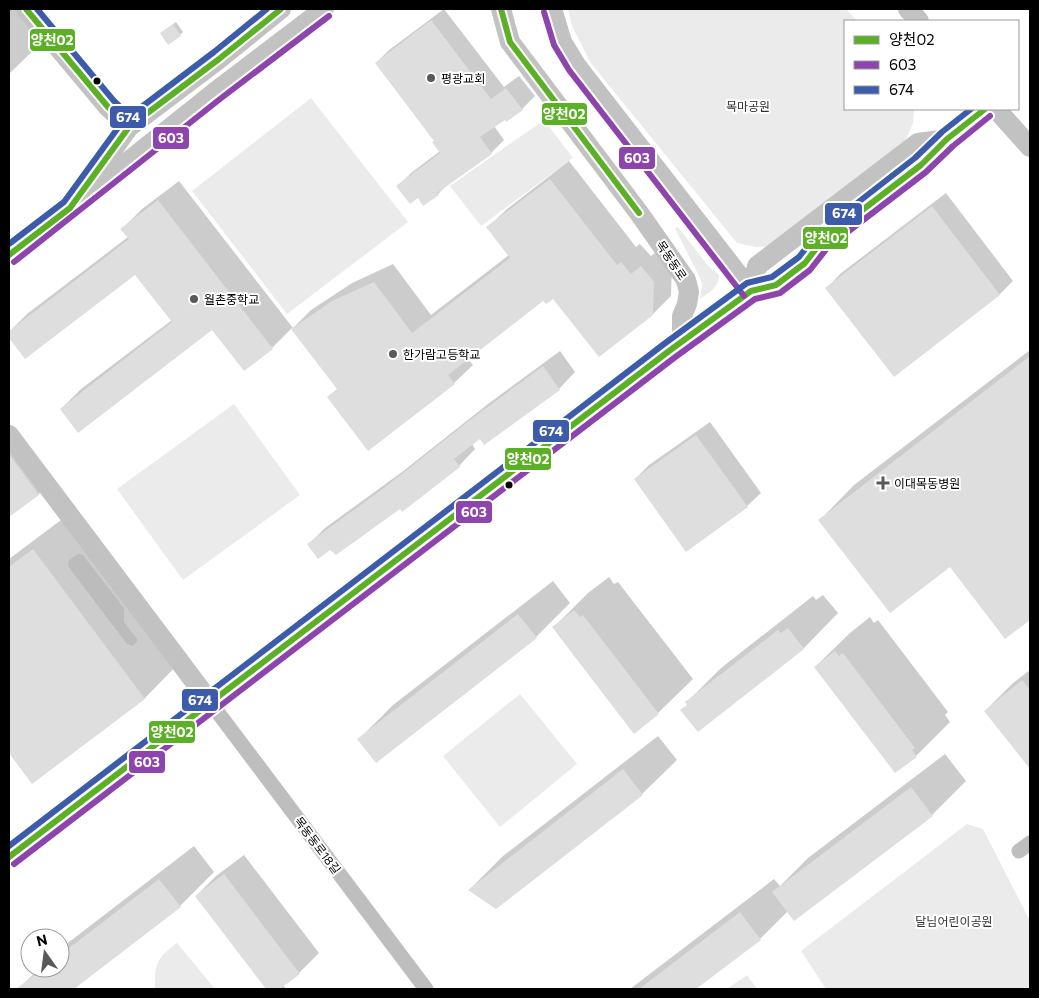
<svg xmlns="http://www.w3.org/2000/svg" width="1039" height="998" font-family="Commissioner,'Noto Sans KR',sans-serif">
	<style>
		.green { fill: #ebebeb }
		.shadow { fill: #0003 }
		.building { fill: #dedede }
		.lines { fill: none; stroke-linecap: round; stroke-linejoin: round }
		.street { stroke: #bebebe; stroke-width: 15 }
		.secondary { stroke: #c2c2c2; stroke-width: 20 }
		.bus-1-casing { stroke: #fff; stroke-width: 10 }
		.bus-2-casing { stroke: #fff; stroke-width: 10 }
		.bus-3-casing { stroke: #fff; stroke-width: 10 }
		.bus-1 { stroke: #5bb025; stroke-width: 6 }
		.bus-2 { stroke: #8e44ad; stroke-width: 6 }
		.bus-3 { stroke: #3d5bab; stroke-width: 6 }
		.poi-dot { fill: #595959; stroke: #fff; stroke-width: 2 }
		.bus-dot { fill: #000; stroke: #fff; stroke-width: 2 }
		.labels { text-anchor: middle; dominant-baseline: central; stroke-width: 4; stroke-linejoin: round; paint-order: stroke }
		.poi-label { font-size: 12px; fill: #000; stroke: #fff; text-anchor: start }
		.park-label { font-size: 12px; fill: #313131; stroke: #fff }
		.street-label { font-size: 12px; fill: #000; stroke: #fff }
		.line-badge { stroke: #fff; stroke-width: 2 }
		.badge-label { font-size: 14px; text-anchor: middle; font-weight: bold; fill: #fff }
	</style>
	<rect width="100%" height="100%" fill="#fff"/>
	<g class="green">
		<path d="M568 9H846L857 21H845V109H914L913 123 902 148 774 246 756 247 737 243 590 62 572 26Z"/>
		<path d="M311 98 408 222 287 314 192 191Z"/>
		<path d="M544 120 573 158 481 226 450 186Z"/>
		<path d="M678 227 708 266 719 275C719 287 710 292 701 298H700L702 285 701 280 675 228Z"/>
		<path d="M234 404 300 495 183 580 117 489Z"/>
		<path d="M78 554 83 555 85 558 124 608V622L137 639V642L132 646 127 644 68 566 69 560Z"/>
		<path d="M520 694 577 764 500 827 443 756Z"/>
		<path d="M967 824 983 829 1030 921V989H826L801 951Z"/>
		<path d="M177 943 215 989H155C154 965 157 957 177 943Z"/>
		<path d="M747 975 757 989H727Z"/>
	</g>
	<g class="shadow">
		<path d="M9 9H20L44 40 9 74Z"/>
		<path d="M444 9 504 87 519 76 535 96 522 109 494 126 504 140 491 153 449 183 438 194 418 197 398 186 411 173 440 151 436 141 376 63 389 50Z"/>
		<path d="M176 22 183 32 180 35 165 30Z"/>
		<path d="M569 161 636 247 640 244 651 256 661 248 672 263 671 296 652 315 553 297 544 299 467 358 473 365 454 383 338 388 292 328 272 348 244 369 213 329 61 409 81 389 172 320 136 273 25 357 9 336V332L27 314 128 237 122 229 142 209 179 181 293 328 311 310 352 283 393 264 431 315 509 255 488 227 507 209Z"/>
		<path d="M946 193 1013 281 1000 294 894 375 827 288 840 274Z"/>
		<path d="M1030 350V619L1006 637 950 565 820 520 854 485Z"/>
		<path d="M560 351 575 372 559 389 480 438 472 444 475 449 459 466 400 507 331 549 309 544 325 528 402 472 488 404Z"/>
		<path d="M710 422 761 493 747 506 635 479 649 465Z"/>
		<path d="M9 438 52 480 39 494 9 516Z"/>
		<path d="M73 511 184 658 145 698 32 782 9 751V559Z"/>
		<path d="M609 577 614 584 618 582 693 679 658 713 554 627 588 593Z"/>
		<path d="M553 581 570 603 536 637 376 761 359 739 393 705Z"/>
		<path d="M823 595 838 613 804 648 698 730 687 702 721 668 813 596 816 600Z"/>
		<path d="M870 617 874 623 878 620 948 712 945 715 950 722 916 756 815 667 850 633Z"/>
		<path d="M1030 670V767L985 711 1013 683Z"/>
		<path d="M658 736 677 760 642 794 469 890 503 856Z"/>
		<path d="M945 754 966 781 932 815 788 911 760 939 694 989H630L774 879 780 886 808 858Z"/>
		<path d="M194 846 214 872 180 906 72 989H22L20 987 40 968H60V949Z"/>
		<path d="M244 855 319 953 299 973 283 985 286 989H267L196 896 216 876Z"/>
	</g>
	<g class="building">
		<path d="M431 20 491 99 506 88 523 110 506 122 505 120 480 137 492 154 437 193 439 195 423 206 418 198 410 204 396 186 440 153 432 142 434 141 375 63Z"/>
		<path d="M173 24 181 36 168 45 160 33Z"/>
		<path d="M550 179 617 265 621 262 631 274 641 266 654 282 653 315 599 357 553 299 546 304 543 301 448 375 455 384 368 451 327 397 337 389 291 329 332 301 374 282 412 333 510 258 486 227Z"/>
		<path d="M158 200 273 349 244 371 212 330 78 433 60 409 172 322 135 275 25 359 9 338V331L129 239 120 229Z"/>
		<path d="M932 206 1000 295 894 377 825 288Z"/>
		<path d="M1030 356V620L1005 639 950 567 890 613 818 520Z"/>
		<path d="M543 366 560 390 484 445 480 439 454 459 460 467 402 512 400 509 336 555 330 550 318 559 307 544 384 488 470 420Z"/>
		<path d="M696 435 748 507 686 552 634 479Z"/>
		<path d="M9 454 39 495 9 517Z"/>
		<path d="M33 549 145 699 32 784 9 753V567Z"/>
		<path d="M574 610 580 617 583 615 659 714 634 734 552 627Z"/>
		<path d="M518 614 537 638 376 763 357 739Z"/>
		<path d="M788 628 804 649 698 732 680 710 687 705 685 702 778 630 781 633Z"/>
		<path d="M835 651 839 656 843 653 915 748 912 750 917 757 895 773 814 667Z"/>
		<path d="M1022 680 1030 690V769L984 711Z"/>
		<path d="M623 769 643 795 496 909 468 890Z"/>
		<path d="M911 787 933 816 794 921 772 892Z"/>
		<path d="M224 874 300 974 280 989H266L195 896Z"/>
		<path d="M159 879 181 907 74 989H16L44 968H60V955Z"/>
		<path d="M740 912 761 940 696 989H639Z"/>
	</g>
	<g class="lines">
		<g class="street">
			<path d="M210 702 426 989"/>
			<path d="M1019 851 1030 843"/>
		</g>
		<g class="secondary">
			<path d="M26 9 108 107 129 127"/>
			<path d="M501 9 510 42 639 213 686 280 689 292 687 304 682 316V341"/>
			<path d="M552 9 562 42 576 65 751 291"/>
			<path d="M908 9 919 21"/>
			<path d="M996 109 1030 147"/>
			<path d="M86 187 129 127 219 59 281 9"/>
			<path d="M9 255 70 208 215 92 324 9"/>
			<path d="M751 291 757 266 918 143 947 139"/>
			<path d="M9 435 210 702"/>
			<path d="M9 857 669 351 751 291 776 285 805 263 822 241 921 165 947 139 985 109"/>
		</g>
		<defs>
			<g id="bus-1">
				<path d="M26 9 108 107 129 127"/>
				<path d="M501 9 510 42 639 213"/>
				<path d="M9 255 70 208 129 127 219 59 281 9"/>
				<path d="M9 857 669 351 751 291 776 285 805 263 822 241 921 165 947 139 985 109"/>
			</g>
			<g id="bus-2">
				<path d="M544 12 554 45 569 70 744 296"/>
				<path d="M14 262 220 99 329 16"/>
				<path d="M14 864 674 358 755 299 780 293 810 270 828 247 926 172 953 146 990 116"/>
			</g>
			<g id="bus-3">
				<path d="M37 9 114 101 135 121"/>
				<path d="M9 244 64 202 123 121 214 52 267 9"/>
				<path d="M9 846 664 344 747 283 772 277 799 257 816 235 915 158 942 132 971 109"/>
			</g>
		</defs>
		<use href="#bus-1" class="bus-1-casing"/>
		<use href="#bus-2" class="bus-2-casing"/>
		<use href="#bus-3" class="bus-3-casing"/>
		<use href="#bus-1" class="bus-1"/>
		<use href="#bus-2" class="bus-2"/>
		<use href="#bus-3" class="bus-3"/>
	</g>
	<g class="poi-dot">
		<circle cx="431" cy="78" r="5"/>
		<circle cx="194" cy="299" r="5"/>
		<circle cx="393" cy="354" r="5"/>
		<path d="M880.5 475.5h5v5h5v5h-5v5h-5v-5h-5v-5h5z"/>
	</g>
	<g class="bus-dot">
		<circle cx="97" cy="81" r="4.5"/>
		<circle cx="509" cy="485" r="4.5"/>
	</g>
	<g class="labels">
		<g class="poi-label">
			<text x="441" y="78">평광교회</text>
			<text x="204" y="299">월촌중학교</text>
			<text x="403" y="354">한가람고등학교</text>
			<text x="894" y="483">이대목동병원</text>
		</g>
		<g class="park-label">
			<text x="748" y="106">목마공원</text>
			<text x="954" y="921">달님어린이공원</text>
		</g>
		<g class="street-label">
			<text transform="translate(672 260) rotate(56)">목동동로</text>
			<text transform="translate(318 845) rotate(53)">목동동로18길</text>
		</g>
	</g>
	<g class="line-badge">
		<rect x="29" y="28" width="47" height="24" rx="5" fill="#5bb025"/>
		<rect x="541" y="102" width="47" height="24" rx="5" fill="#5bb025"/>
		<rect x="109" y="105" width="38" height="24" rx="5" fill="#3d5bab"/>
		<rect x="152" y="126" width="38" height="24" rx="5" fill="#8e44ad"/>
		<rect x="618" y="146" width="38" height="24" rx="5" fill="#8e44ad"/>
		<rect x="824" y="202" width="39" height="24" rx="5" fill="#3d5bab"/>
		<rect x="802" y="226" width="47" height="24" rx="5" fill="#5bb025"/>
		<rect x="532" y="419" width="38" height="24" rx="5" fill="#3d5bab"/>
		<rect x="504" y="447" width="48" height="24" rx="5" fill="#5bb025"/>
		<rect x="455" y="500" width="38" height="24" rx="5" fill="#8e44ad"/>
		<rect x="181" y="688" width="38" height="24" rx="5" fill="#3d5bab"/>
		<rect x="148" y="720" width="48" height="24" rx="5" fill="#5bb025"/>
		<rect x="128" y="750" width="38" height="24" rx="5" fill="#8e44ad"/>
	</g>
	<g class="badge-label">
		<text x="52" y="45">양천02</text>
		<text x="564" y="119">양천02</text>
		<text x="128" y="122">674</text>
		<text x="171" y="143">603</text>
		<text x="637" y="163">603</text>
		<text x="844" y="218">674</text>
		<text x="826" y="243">양천02</text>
		<text x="551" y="436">674</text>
		<text x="528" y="464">양천02</text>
		<text x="474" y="517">603</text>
		<text x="200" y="705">674</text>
		<text x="172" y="737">양천02</text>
		<text x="147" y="767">603</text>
	</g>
	<rect width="1039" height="998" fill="none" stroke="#000000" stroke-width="20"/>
	<rect x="844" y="20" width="175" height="90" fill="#ffffff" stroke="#999999"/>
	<rect x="854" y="36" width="25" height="8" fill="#5bb025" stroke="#999999"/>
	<text x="889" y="45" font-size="15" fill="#000000">양천02</text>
	<rect x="854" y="61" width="25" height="8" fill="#8e44ad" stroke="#999999"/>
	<text x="889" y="70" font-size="15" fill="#000000">603</text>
	<rect x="854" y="86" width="25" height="8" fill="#3d5bab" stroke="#999999"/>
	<text x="889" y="95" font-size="15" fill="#000000">674</text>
	<g transform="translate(45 953) rotate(346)"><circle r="24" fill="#ffffff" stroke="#999999"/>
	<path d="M0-4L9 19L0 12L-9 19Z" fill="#595959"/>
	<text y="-8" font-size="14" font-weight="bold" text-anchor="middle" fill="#000000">N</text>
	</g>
</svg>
